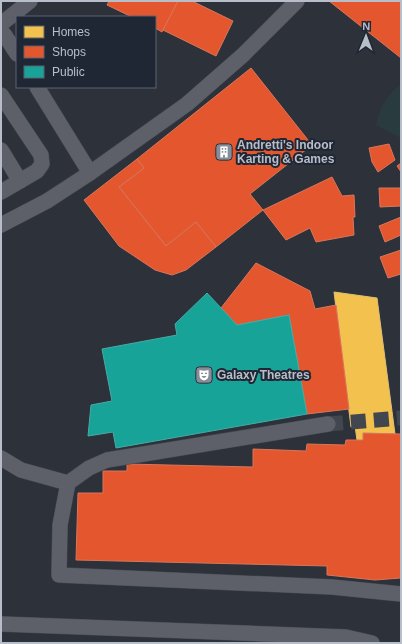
<svg xmlns="http://www.w3.org/2000/svg" width="402" height="644" font-family="Helvetica,sans-serif">
	<style>
		.green { fill: #2a3b3f }
		.homes { fill: #f2c14e; stroke: #e1c073 }
		.shops { fill: #e4572e; stroke: #d7765c }
		.public { fill: #17a398; stroke: #47aba7 }
		.lines { fill: none; stroke-linecap: round; stroke-linejoin: round }
		.minor-tunnel { stroke: #42464f; stroke-width: 15; stroke-dasharray: 15 8; stroke-linecap: butt }
		.minor-casing { stroke: #484c52; stroke-width: 16 }
		.minor { stroke: #5d6068; stroke-width: 15 }
		.labels { text-anchor: middle; dominant-baseline: central; stroke-width: 4; stroke-linejoin: round; paint-order: stroke }
		.poi-label { font-size: 12px; font-weight: bold; fill: #b8bec9; stroke: #202734; text-anchor: start }
	</style>
	<rect width="100%" height="100%" fill="#2d313a"/>
	<path class="green" d="M401 84V138L376 125C380 108 387 95 401 84Z"/>
	<path class="homes" d="M334 292 377 298 395 434 363 433V440H357L355 426 351 427Z"/>
	<g class="shops">
		<path d="M109 1H178L162 32 155 28V17H132L107 5Z"/>
		<path d="M178 1H192L233 21 216 56 163 30Z"/>
		<path d="M329 1H401V58Z"/>
		<path d="M251 68 312 145 250 194 263 210 216 247 196 222 166 246 119 187 144 168 137 159Z"/>
		<path d="M389 144 395 160 378 172 372 162 369 148Z"/>
		<path d="M137 159 144 168 119 187 166 246 196 222 216 247 186 270 172 275 155 270 119 246 84 200Z"/>
		<path d="M401 163V172L397 166Z"/>
		<path d="M332 177 342 196 354 195 355 217H353L354 235 316 242 310 228 286 240 263 210Z"/>
		<path d="M379 188H401V206L380 207Z"/>
		<path d="M401 217V235L385 242 379 226Z"/>
		<path d="M401 250V274L388 278 380 257Z"/>
		<path d="M256 263 310 291 315 309 336 305 349 409 307 414 289 315 237 325 221 308Z"/>
		<path d="M363 433 401 434V578L375 580 327 575V566L76 560 78 493H103V471H127V464L253 467V449L306 451 307 444 345 445 346 440H363Z"/>
	</g>
	<path class="public" d="M207 293 237 325 289 315 307 414 116 448 113 432 88 436 91 405 112 401 102 349 177 335 175 324Z"/>
	<g class="lines">
		<path class="minor-tunnel" d="M328 424 401 418"/>
		<defs>
			<g id="minor">
				<path d="M1 24 30 1"/>
				<path d="M4 34 17 54"/>
				<path d="M37 87 90 173"/>
				<path d="M1 95 41 155 42 164 37 171 1 192"/>
				<path d="M1 150 20 181"/>
				<path d="M1 225 47 201 90 173 187 104 243 55 297 1"/>
				<path d="M328 424 107 460 89 468 68 483 60 525 59 575 332 587 401 594"/>
				<path d="M1 458 21 470 68 483"/>
				<path d="M1 624 346 637 372 643"/>
			</g>
		</defs>
		<use href="#minor" class="minor-casing"/>
		<use href="#minor" class="minor"/>
	</g>
	<defs>
		<symbol id="building-square" viewBox="-11 -11 22 22"><rect x="-9" y="-9" width="18" height="18" rx="4" fill="#878d97" stroke="#202734"/><path d="M-4-6H4V6H1V3H-1V6H-4ZM-2.5-4.3h1.7v1.8h-1.7ZM.8-4.3h1.7v1.8H.8ZM-2.5-1h1.7V.8h-1.7ZM.8-1h1.7V.8H.8Z" fill="#fff"/></symbol>
		<symbol id="theatre-square" viewBox="-11 -11 22 22"><rect x="-9" y="-9" width="18" height="18" rx="4" fill="#878d97" stroke="#202734"/><path d="M-5-5.5Q0-4 5-5.5V0Q5 5 0 6Q-5 5-5 0ZM-3.3-2.5H-1v1.5H-3.3ZM1-2.5H3.3v1.5H1ZM-2.8 1Q0 5.5 2.8 1Z" fill="#fff"/></symbol>
	</defs>
	<g fill-rule="evenodd">
		<use href="#building-square" x="214" y="142" width="20" height="20"/>
		<use href="#theatre-square" x="194" y="365" width="20" height="20"/>
	</g>
	<g class="labels">
		<g class="poi-label">
			<text x="237" y="145">Andretti's Indoor<tspan x="237" dy="14">Karting &amp; Games</tspan></text>
			<text x="217" y="375">Galaxy Theatres</text>
		</g>
	</g>
	<rect width="402" height="644" fill="none" stroke="#b8bec9" stroke-width="4"/>
	<rect x="16" y="16" width="140" height="72" fill="#202734" stroke="#5d6370"/>
	<rect x="24" y="26" width="20" height="12" fill="#f2c14e" stroke="#5d6370"/>
	<text x="52" y="36" font-size="12" fill="#b8bec9">Homes</text>
	<rect x="24" y="46" width="20" height="12" fill="#e4572e" stroke="#5d6370"/>
	<text x="52" y="56" font-size="12" fill="#b8bec9">Shops</text>
	<rect x="24" y="66" width="20" height="12" fill="#17a398" stroke="#5d6370"/>
	<text x="52" y="76" font-size="12" fill="#b8bec9">Public</text>
	<g transform="translate(366 36) rotate(1)" stroke="#202734" stroke-width="3" paint-order="stroke">
	<path d="M0-3L7 15L0 10L-7 15Z" fill="#b8bec9"/>
	<text y="-6" font-size="11" font-weight="bold" text-anchor="middle" fill="#b8bec9">N</text>
	</g>
</svg>
